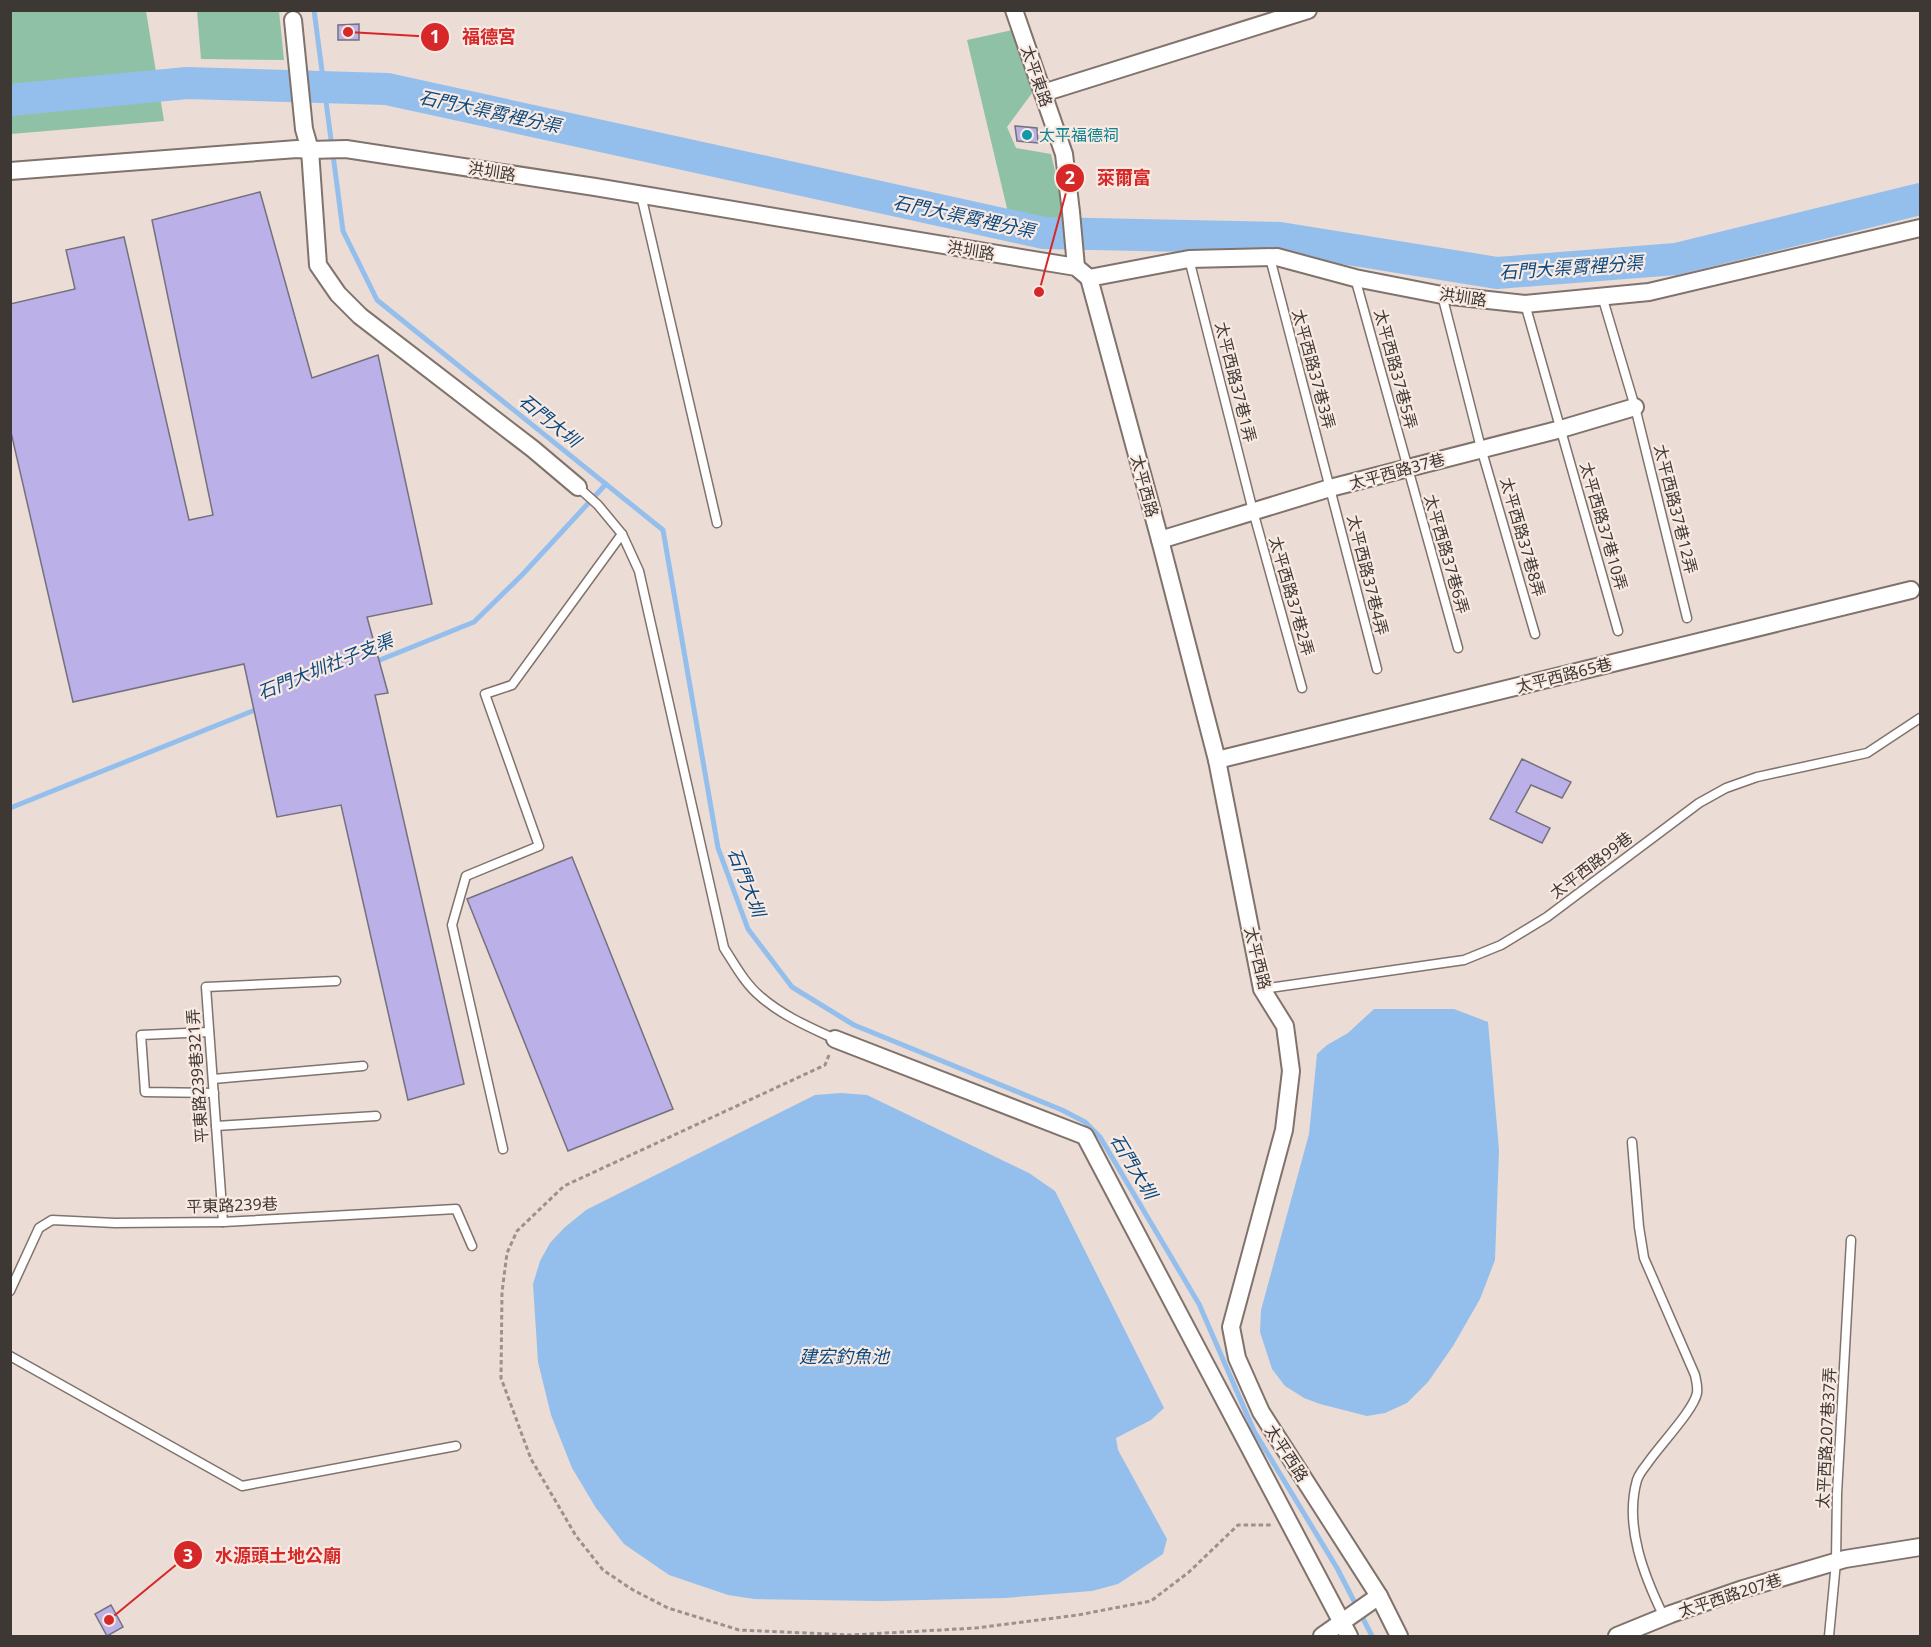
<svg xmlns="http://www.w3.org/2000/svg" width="1931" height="1647" font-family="'Noto Sans','Noto Sans TC',sans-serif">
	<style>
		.green { fill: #8fc1a6 }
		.water { fill: #94bfed }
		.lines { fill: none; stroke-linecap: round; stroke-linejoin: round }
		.stream { stroke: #94bfed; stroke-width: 5 }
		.river { stroke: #94bfed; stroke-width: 32 }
		.building { fill: #bbb0e8; stroke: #73717d; stroke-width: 1.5 }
		.lane-casing { stroke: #80736c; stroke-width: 11 }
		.street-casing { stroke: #80736c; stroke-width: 20 }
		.path { stroke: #9c918c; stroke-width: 3; stroke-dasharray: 4.5 3; stroke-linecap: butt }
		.lane { stroke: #fff; stroke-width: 8 }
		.street { stroke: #fff; stroke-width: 16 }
		.culture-dot { fill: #0f9aa8; stroke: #f8eae2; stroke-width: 2 }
		.labels { text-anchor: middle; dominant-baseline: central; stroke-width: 4.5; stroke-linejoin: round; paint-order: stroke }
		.street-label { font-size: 16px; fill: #3e3835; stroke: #f8eae2 }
		.culture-label { font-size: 16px; fill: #0d838f; stroke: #f8eae2; text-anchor: start }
		.water-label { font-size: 18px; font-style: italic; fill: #094980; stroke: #f8eae2 }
		.leader { fill: none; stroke: #d62828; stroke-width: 2 }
		.callout-dot { fill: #d62828; stroke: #f8eae2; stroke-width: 2 }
		.mark-label { font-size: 18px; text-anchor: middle; font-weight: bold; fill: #fff }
		.callout-label { font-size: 18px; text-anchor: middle; font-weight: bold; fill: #d62828; stroke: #f8eae2; stroke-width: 4.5; stroke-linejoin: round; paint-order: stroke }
	</style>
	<rect width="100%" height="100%" fill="#ebdcd5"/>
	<g class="green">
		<path d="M11 10 146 11 164 121 11 134Z"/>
		<path d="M197 11H279L284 60 201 59Z"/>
		<path d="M1017 29 1035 89 1007 127 1016 148 1051 154 1069 229 1044 228 1010 221 967 40Z"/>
	</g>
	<g class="water">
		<path d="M1374 1009H1454L1488 1022 1499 1150 1495 1260 1480 1299 1453 1346 1428 1382 1407 1403 1385 1413 1367 1416 1320 1404 1304 1398 1285 1386 1272 1369 1260 1332 1261 1310 1309 1134 1317 1054 1327 1045 1348 1033Z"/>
		<path d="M841 1093 867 1095 1029 1173 1055 1191 1164 1408 1151 1420 1116 1438 1118 1450 1167 1539 1163 1554 1118 1584 1092 1591 1005 1598 881 1601 754 1599 728 1595 669 1575 624 1544 596 1508 572 1468 551 1415 538 1362 533 1284 540 1261 550 1243 564 1228 586 1210 815 1095Z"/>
	</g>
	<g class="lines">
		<g class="stream">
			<path d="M314 10 343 231 377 300 663 530 718 848 748 929 792 987 854 1025 1062 1110 1085 1122 1100 1137 1199 1304 1254 1431 1337 1568 1372 1636"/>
			<path d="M375 662 474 622 522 575 606 484"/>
			<path d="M10 808 260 708"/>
		</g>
		<path class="river" d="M10 100 187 83 387 89 1044 233 1280 238 1497 273 1676 259 1920 199"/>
	</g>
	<g class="building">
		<path d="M359 24V40H338V25Z"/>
		<path d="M1015 126 1037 128 1038 143 1017 141Z"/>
		<path d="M260 192 312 378 378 355 432 604 367 617 388 693 375 695 464 1084 408 1100 341 805 277 817 244 664 73 702 10 428V304L75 289 66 250 124 237 189 520 213 515 152 220Z"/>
		<path d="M1522 759 1571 782 1562 798 1531 785 1516 812 1550 828 1542 843 1490 819Z"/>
		<path d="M572 857 673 1109 568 1151 467 899Z"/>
		<path d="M111 1605 123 1627 107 1636 95 1614Z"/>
	</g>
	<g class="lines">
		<defs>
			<g id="lane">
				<path d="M641 195 717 523"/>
				<path d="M1270 258 1377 669"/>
				<path d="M1189 259 1253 511 1302 688"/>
				<path d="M1355 278 1458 648"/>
				<path d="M1442 295 1481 448 1535 634"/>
				<path d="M1602 296 1635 407 1687 618"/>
				<path d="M1525 304 1618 631"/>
				<path d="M578 487 598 505 622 534 639 571 724 948C735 965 745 984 761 997 783 1016 809 1027 835 1039"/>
				<path d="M1262 989 1464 960 1501 945 1547 917 1699 803 1726 788 1757 777 1867 753 1920 718"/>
				<path d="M209 1032 141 1035 145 1092 214 1093"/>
				<path d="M213 1079 363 1066"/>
				<path d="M216 1126 376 1116"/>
				<path d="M1632 1142 1639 1227 1644 1258 1695 1375C1696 1380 1698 1387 1697 1393 1694 1410 1658 1447 1647 1464 1643 1469 1639 1474 1637 1480 1624 1526 1644 1576 1664 1617"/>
				<path d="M503 1149 452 925 466 876 539 846 485 694 512 685 622 534"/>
				<path d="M223 1222 206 987 336 981"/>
				<path d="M10 1291 39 1228 52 1220 115 1223 223 1222 456 1209 472 1246"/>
				<path d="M10 1356 242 1486 456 1446"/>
				<path d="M1829 1636 1836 1562 1837 1494 1851 1240"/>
			</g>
			<g id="street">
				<path d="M1014 10 1064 154 1071 212 1076 267"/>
				<path d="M293 20 304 129 310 150 318 265 338 294 360 316 533 449 578 487"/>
				<path d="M1043 93 1308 10"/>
				<path d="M10 171 297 149 310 150 346 149 595 187 1076 267 1089 278 1189 259 1277 257 1355 278 1442 295 1525 304 1649 292 1920 228"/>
				<path d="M1089 278 1160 540 1217 760 1262 989 1285 1026 1291 1071 1284 1130 1231 1327 1237 1358 1261 1412 1379 1596 1399 1636"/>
				<path d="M1160 540 1330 488 1561 429 1635 407"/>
				<path d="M1217 760 1911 590"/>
				<path d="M835 1039 1085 1136 1349 1636"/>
				<path d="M1322 1636 1379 1596"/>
				<path d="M1617 1636 1671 1614 1743 1589 1845 1559 1920 1547"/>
			</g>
		</defs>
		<use href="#lane" class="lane-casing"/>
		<use href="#street" class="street-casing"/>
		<path class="path" d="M829 1055 825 1065 564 1186 517 1231 507 1253 502 1292 501 1378 531 1459 576 1536 603 1570 633 1590 668 1608 739 1630 851 1635 976 1628 1078 1615 1151 1601 1189 1572 1238 1525H1271"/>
		<use href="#lane" class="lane"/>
		<use href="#street" class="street"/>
	</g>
	<circle class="culture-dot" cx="1027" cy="135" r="6"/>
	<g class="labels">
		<g class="street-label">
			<text transform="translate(1037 76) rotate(71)">太平東路</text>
			<text transform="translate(492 171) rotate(9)">洪圳路</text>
			<text transform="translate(971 250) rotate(9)">洪圳路</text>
			<text transform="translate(1463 297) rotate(8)">洪圳路</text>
			<text transform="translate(1314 369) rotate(75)">太平西路37巷3弄</text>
			<text transform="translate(1396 369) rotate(75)">太平西路37巷5弄</text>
			<text transform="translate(1236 382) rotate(76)">太平西路37巷1弄</text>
			<text transform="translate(1397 471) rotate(-15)">太平西路37巷</text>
			<text transform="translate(1145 486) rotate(75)">太平西路</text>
			<text transform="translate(1676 509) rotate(76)">太平西路37巷12弄</text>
			<text transform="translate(1604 526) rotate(74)">太平西路37巷10弄</text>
			<text transform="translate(1523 537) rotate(74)">太平西路37巷8弄</text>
			<text transform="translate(1447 554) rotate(74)">太平西路37巷6弄</text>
			<text transform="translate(1368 575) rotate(76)">太平西路37巷4弄</text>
			<text transform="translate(1292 596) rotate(74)">太平西路37巷2弄</text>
			<text transform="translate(1564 675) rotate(-14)">太平西路65巷</text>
			<text transform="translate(1591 865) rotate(-37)">太平西路99巷</text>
			<text transform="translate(1258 958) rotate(76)">太平西路</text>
			<text transform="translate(197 1076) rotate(-94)">平東路239巷321弄</text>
			<text transform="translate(232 1205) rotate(-2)">平東路239巷</text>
			<text transform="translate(1826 1438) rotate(-87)">太平西路207巷37弄</text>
			<text transform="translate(1287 1453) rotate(57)">太平西路</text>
			<text transform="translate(1730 1595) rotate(-18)">太平西路207巷</text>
		</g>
		<g class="culture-label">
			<text x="1039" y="135">太平福德祠</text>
		</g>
		<g class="water-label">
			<text transform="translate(490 111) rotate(12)">石門大渠霄裡分渠</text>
			<text transform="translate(964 216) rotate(12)">石門大渠霄裡分渠</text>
			<text transform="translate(1571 267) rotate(-4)">石門大渠霄裡分渠</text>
			<text transform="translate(550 420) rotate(39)">石門大圳</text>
			<text transform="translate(325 666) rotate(-22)">石門大圳社子支渠</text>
			<text transform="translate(747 882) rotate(69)">石門大圳</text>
			<text transform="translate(1134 1166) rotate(59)">石門大圳</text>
			<text x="844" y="1356">建宏釣魚池</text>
		</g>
	</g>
	<path class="leader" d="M348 32L435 37M1039 292L1070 178M109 1620L188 1555"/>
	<g class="callout-dot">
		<circle cx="348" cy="32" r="6"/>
		<circle cx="1039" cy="292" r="6"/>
		<circle cx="109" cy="1620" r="6"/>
		<circle cx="435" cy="37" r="15"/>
		<circle cx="1070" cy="178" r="15"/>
		<circle cx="188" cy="1555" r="15"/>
	</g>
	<g class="mark-label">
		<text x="435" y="43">1</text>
		<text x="1070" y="184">2</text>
		<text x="188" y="1562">3</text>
	</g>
	<g class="callout-label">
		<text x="489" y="43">福德宮</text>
		<text x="1124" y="184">萊爾富</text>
		<text x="278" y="1562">水源頭土地公廟</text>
	</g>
	<rect width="1931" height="1647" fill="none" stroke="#3e3835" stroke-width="24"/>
</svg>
